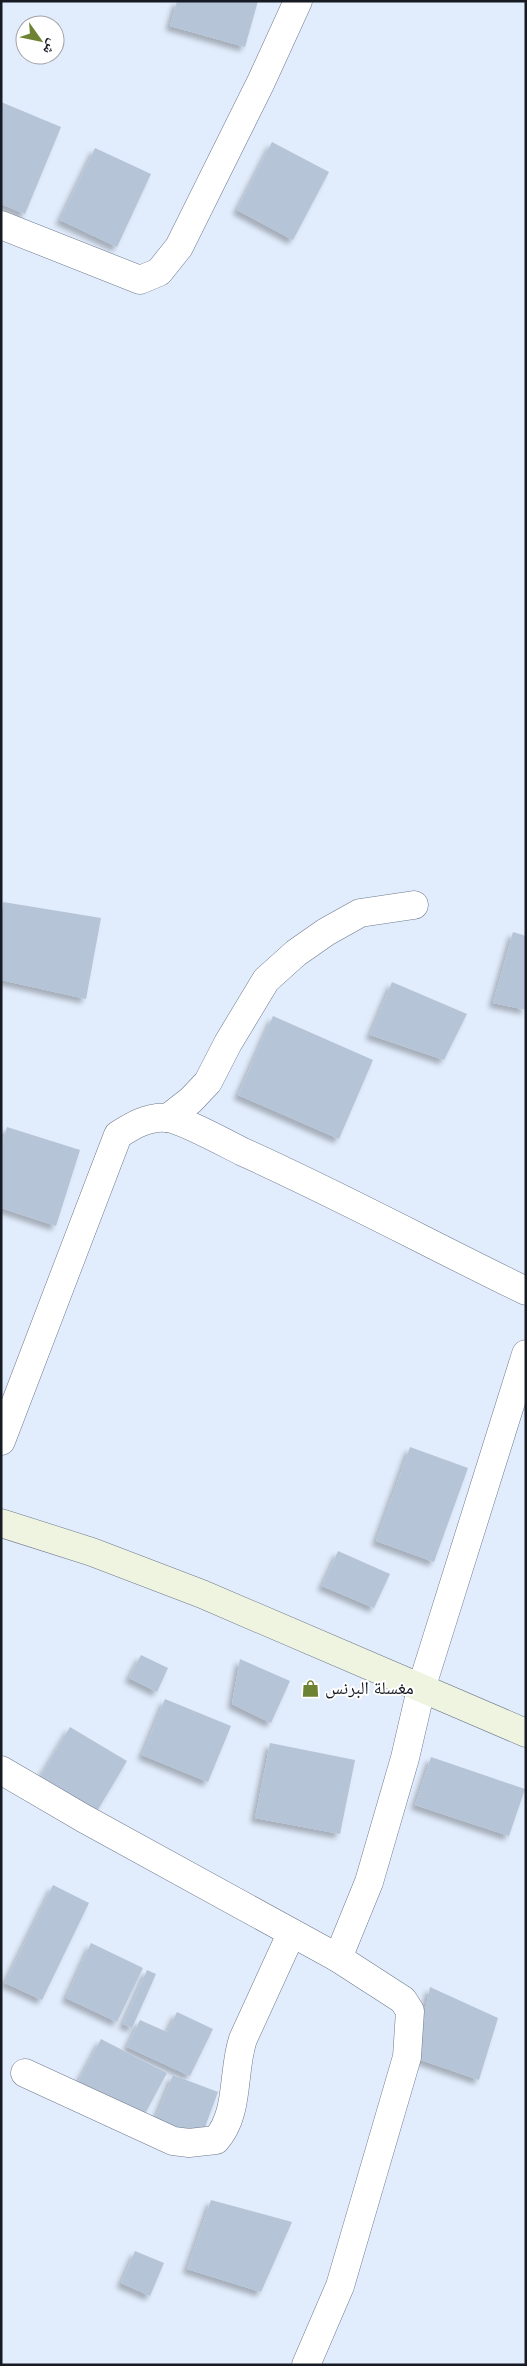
<svg xmlns="http://www.w3.org/2000/svg" width="527" height="2366" font-family="'Fira Sans','Noto Naskh Arabic',sans-serif">
	<style>
		.building { fill: #b6c4d8; filter: url(#shadow) }
		.lines { fill: none; stroke-linecap: round; stroke-linejoin: round }
		.minor-casing { stroke: #6e7a8c; stroke-width: 29 }
		.secondary-casing { stroke: #6e7a8c; stroke-width: 29 }
		.minor { stroke: #fff; stroke-width: 28 }
		.secondary { stroke: #eef4e0; stroke-width: 28 }
		.labels { text-anchor: middle; dominant-baseline: central; stroke-width: 4; stroke-linejoin: round; paint-order: stroke }
		.poi-label { font-size: 18px; fill: #161a22; stroke: #fff; text-anchor: start }
	</style>
	<defs>
		<filter id="shadow"><feDropShadow dx="-4.5" dy="4.5" stdDeviation="2.5" flood-color="#0004"/></filter>
	</defs>
	<rect width="100%" height="100%" fill="#e1ecfc"/>
	<g class="building">
		<path d="M177 1H258L245 47 170 26Z"/>
		<path d="M1 102 61 127 25 214 1 204Z"/>
		<path d="M272 142 329 172 293 240 237 210Z"/>
		<path d="M95 148 151 174 117 247 60 220Z"/>
		<path d="M3 902 101 918 86 999 1 980Z"/>
		<path d="M513 932 526 936V1010L493 1003Z"/>
		<path d="M392 982 467 1014 444 1060 370 1035Z"/>
		<path d="M273 1016 373 1060 339 1139 238 1095Z"/>
		<path d="M7 1127 80 1150 56 1226 1 1208V1145Z"/>
		<path d="M410 1447 468 1468 434 1562 376 1541Z"/>
		<path d="M338 1551 390 1574 374 1608 322 1586Z"/>
		<path d="M141 1655 168 1668 157 1692 129 1678Z"/>
		<path d="M240 1659 290 1681 271 1723 232 1704Z"/>
		<path d="M165 1699 231 1726 208 1782 142 1755Z"/>
		<path d="M70 1727 127 1761 96 1813 39 1779Z"/>
		<path d="M270 1743 355 1760 340 1834 255 1818Z"/>
		<path d="M431 1757 525 1789 509 1836 415 1805Z"/>
		<path d="M53 1885 89 1903 42 2000 5 1983Z"/>
		<path d="M91 1943 143 1968 117 2022 66 1998Z"/>
		<path d="M147 1970 156 1974 132 2028 123 2024Z"/>
		<path d="M430 1987 498 2018 479 2080 415 2058Z"/>
		<path d="M177 2012 213 2029 190 2076 127 2047 140 2020 167 2032Z"/>
		<path d="M101 2039 167 2073 141 2121 76 2086Z"/>
		<path d="M173 2075 218 2092 201 2138 155 2120Z"/>
		<path d="M211 2200 292 2222 261 2292 187 2269Z"/>
		<path d="M135 2251 164 2263 150 2296 121 2283Z"/>
	</g>
	<g class="lines">
		<defs>
			<g id="minor">
				<path d="M1 225 140 280 159 272 179 247 261 82 298 1"/>
				<path d="M168 1118 191 1100 208 1082 228 1043 266 980 296 953 326 932 360 913 414 905"/>
				<path d="M1 1441 118 1135C132 1126 148 1116 167 1118 181 1119 227 1144 243 1152 339 1195 431 1245 526 1291"/>
				<path d="M1 1770 83 1818 338 1958 369 1882 405 1758 421 1689 526 1354"/>
				<path d="M25 2073 173 2141 189 2143 216 2140C240 2113 232 2071 243 2039L291 1934"/>
				<path d="M306 2365 340 2286 407 2057 410 2011 403 2000 338 1958"/>
			</g>
			<path id="secondary" d="M1 1523 92 1552 202 1594 526 1733"/>
		</defs>
		<use href="#minor" class="minor-casing"/>
		<use href="#secondary" class="secondary-casing"/>
		<use href="#minor" class="minor"/>
		<use href="#secondary" class="secondary"/>
	</g>
	<defs>
		<symbol id="shop-bare" viewBox="-9 -9 18 18"><path d="M-5-2.5h2.3a2.7 3.5 0 0 1 5.4 0H5L5.5 6h-11ZM-1.5-2.5h3a1.5 2.3 0 0 0-3 0Z" fill="#6e8233" stroke="#fff" stroke-width="2.5" paint-order="stroke"/></symbol>
	</defs>
	<g fill-rule="evenodd">
		<use href="#shop-bare" x="298" y="1676" width="25" height="25"/>
	</g>
	<g class="labels">
		<g class="poi-label">
			<text x="325" y="1688">مغسلة البرنس</text>
		</g>
	</g>
	<rect width="527" height="2366" fill="none" stroke="#161a22" stroke-width="5"/>
	<g transform="translate(40 40) rotate(123)"><circle r="24" fill="#ffffff" stroke="#a2a3a7"/>
	<path d="M0-4L9 19L0 12L-9 19Z" fill="#6e8233"/>
	<text y="-8" font-size="14" font-weight="bold" text-anchor="middle" fill="#161a22">ش</text>
	</g>
</svg>
